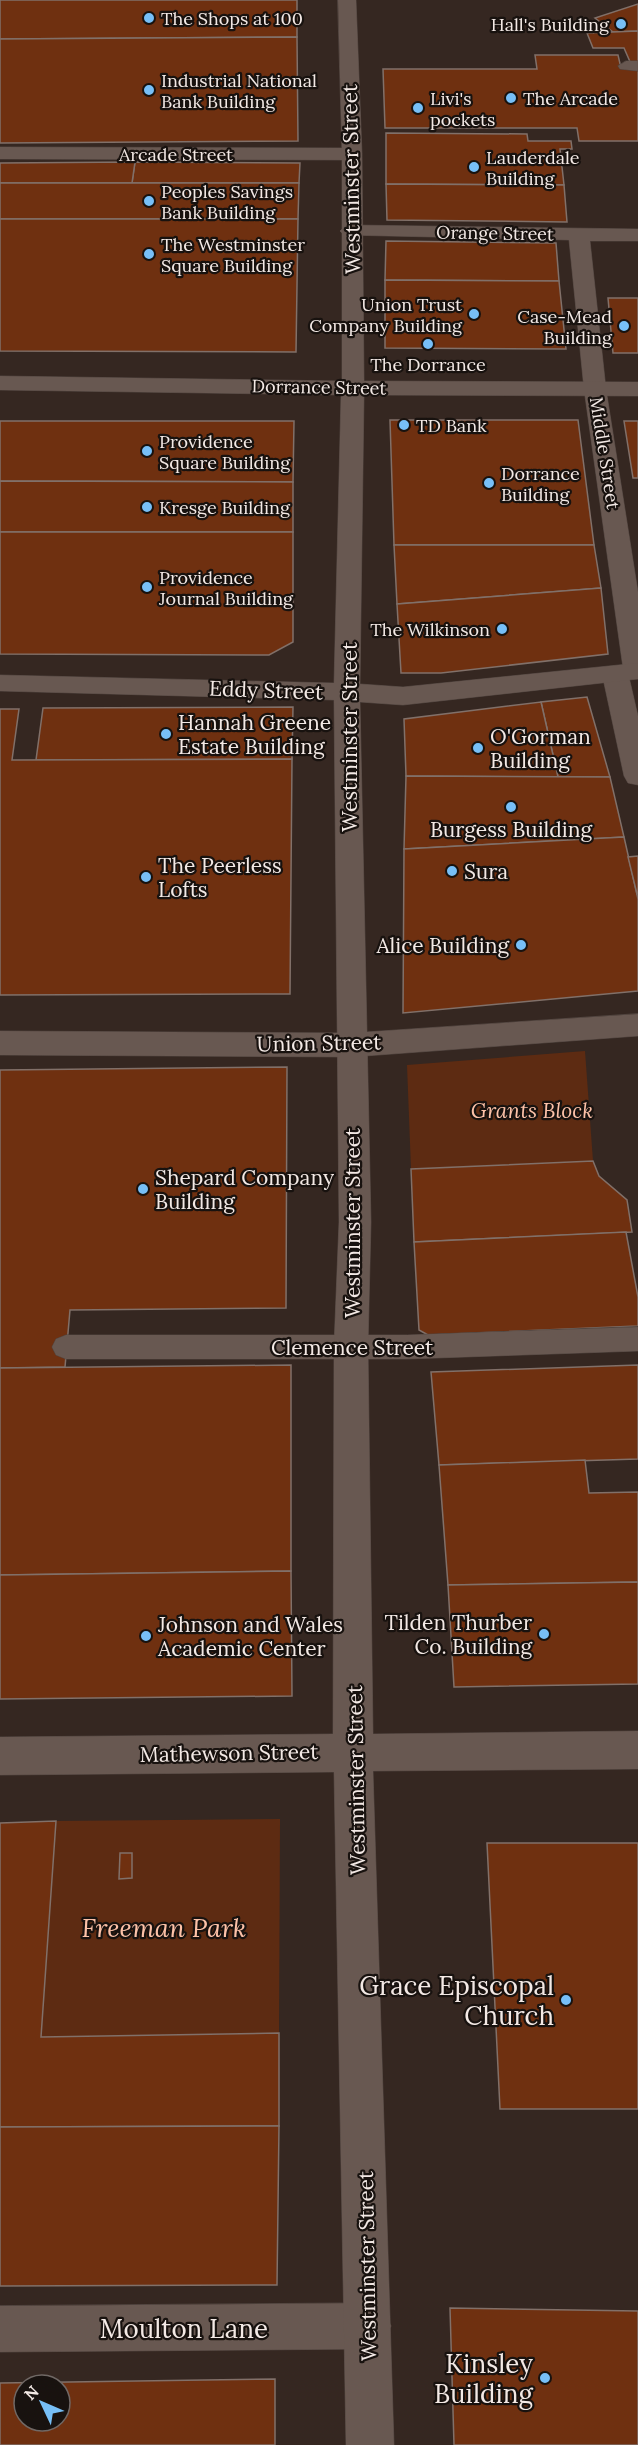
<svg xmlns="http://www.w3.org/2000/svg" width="638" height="2445" font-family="Lora,serif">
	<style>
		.green { fill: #5d2b12 }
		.building { fill: #6f3010; stroke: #817069; stroke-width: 1.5; fill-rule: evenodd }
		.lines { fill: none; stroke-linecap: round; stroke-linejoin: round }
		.lane-casing { stroke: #50443f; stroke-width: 1 }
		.street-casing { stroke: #50443f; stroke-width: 1 }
		.secondary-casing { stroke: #50443f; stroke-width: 1 }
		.lane { fill: #685851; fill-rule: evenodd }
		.street { fill: #685851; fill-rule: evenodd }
		.secondary { fill: #685851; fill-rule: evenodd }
		.poi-dot { fill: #77bff7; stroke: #18120f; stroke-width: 2 }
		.labels { text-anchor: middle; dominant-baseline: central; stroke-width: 4.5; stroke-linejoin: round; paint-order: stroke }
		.far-poi-label { font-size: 18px; fill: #f3e9e5; stroke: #18120f; text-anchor: start }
		.far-street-label { font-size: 18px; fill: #f3e9e5; stroke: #18120f }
		.street-label { font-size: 21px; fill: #f3e9e5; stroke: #18120f }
		.poi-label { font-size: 21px; fill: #f3e9e5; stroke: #18120f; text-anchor: start }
		.park-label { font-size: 21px; font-style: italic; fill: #fdc2a8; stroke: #18120f }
		.near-park-label { font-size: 26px; font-style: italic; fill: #fdc2a8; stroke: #18120f }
		.near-poi-label { font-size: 26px; fill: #f3e9e5; stroke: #18120f; text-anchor: end }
		.near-street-label { font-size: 26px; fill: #f3e9e5; stroke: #18120f }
	</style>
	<rect width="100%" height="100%" fill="#352721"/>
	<g class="green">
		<path d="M585 1051 593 1161 411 1169 407 1065Z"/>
		<path d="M280 1819 279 2033 41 2037 56 1821Z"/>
	</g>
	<g class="building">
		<path d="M0 0H297V37L0 39Z"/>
		<path d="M638 4V31L613 32 595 18Z"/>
		<path d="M638 31V64H631L624 48H593L587 33Z"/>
		<path d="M297 37 298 141 0 143V39Z"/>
		<path d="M535 55H618L621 68H638V141H579L577 128H385L383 69H537Z"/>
		<path d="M386 133 527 134 528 141H571L572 149H560L564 185 386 184Z"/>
		<path d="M135 162 300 163 299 183H132Z"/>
		<path d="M135 162 132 183H0V163Z"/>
		<path d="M0 183H299L298 219H0Z"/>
		<path d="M386 184 564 185 567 222 387 220Z"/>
		<path d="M0 219H298L296 352 0 351Z"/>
		<path d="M386 241 556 243 559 281 385 280Z"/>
		<path d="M385 280 559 281 566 349 385 348Z"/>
		<path d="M608 298H638V353H613Z"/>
		<path d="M390 420H578L594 545H394Z"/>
		<path d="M0 421H294L293 482 0 481Z"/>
		<path d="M624 421H638V478H633Z"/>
		<path d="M0 481 293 482V532H0Z"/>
		<path d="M0 532H293V642L269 655 0 654Z"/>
		<path d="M394 545H594L601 588 397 604Z"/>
		<path d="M601 588 608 654 441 673H401L397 604Z"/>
		<path d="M587 697 610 777H558L541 702Z"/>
		<path d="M541 702 558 777 406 776 404 719Z"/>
		<path d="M293 707 292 759 36 760 43 708Z"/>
		<path d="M0 709H19L12 760 292 759 290 994 0 995Z"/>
		<path d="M406 776 610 777 624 837 404 849Z"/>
		<path d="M624 837 638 899V991L403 1013 404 849Z"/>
		<path d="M638 856V894H637L628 857Z"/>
		<path d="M287 1067 286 1308 70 1310 65 1367 0 1368V1070Z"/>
		<path d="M593 1161 599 1176 627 1200 632 1232 414 1242 411 1169Z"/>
		<path d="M626 1232 638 1297V1326L428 1335 419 1330 414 1242Z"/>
		<path d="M291 1365V1571L0 1575V1368Z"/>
		<path d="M638 1365V1459L439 1465 431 1372Z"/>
		<path d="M585 1460 589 1493 638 1492V1582L448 1585 439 1465Z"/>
		<path d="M291 1571 292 1696 0 1699V1575Z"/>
		<path d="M638 1582V1684L454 1687 448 1585Z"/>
		<path d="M56 1821 41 2037 279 2033V2126L0 2127V1823Z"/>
		<path d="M487 1843H638V2109H500Z"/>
		<path d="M120 1853H132V1878L119 1879Z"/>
		<path d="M279 2126 277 2285 0 2286V2127Z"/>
		<path d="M450 2308 638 2311V2445H454Z"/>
		<path d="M275 2379V2445H0V2383ZM24 2385H60V2421H24Z"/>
	</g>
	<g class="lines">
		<defs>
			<g id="lane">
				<path d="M626 61H638V71L620 69 618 66Z"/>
				<path d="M638 1327V1351L407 1359H66L56 1355 52 1347 56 1339 66 1335H407Z"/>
			</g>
			<g id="street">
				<path d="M0 147 352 148 359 150 362 154 359 158 352 160 0 159Z"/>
				<path d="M351 225 638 229V241H590L606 389 638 592V679L629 677 638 716V785L628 783 624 776 602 674 606 668 615 666 623 668 584 389 569 240 344 235 340 231 344 227Z"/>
				<path d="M638 1014V1036L351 1057 0 1055V1031L351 1033Z"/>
				<path d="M368 2303 384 2310 391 2326 384 2342 368 2349 0 2352V2306Z"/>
			</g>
			<path id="secondary" d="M338 0H356L362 154 364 381 638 382V396L364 395 360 684 403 687 638 663V679L403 705 360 702 371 1222 368 1346 373 1734 638 1731V1769L373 1771 394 2445H346L334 1772 0 1775V1737L333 1734 334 1346 339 1222 334 700 0 691V675L334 683 341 395 0 390V376L342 381V154Z"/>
		</defs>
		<use href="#lane" class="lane-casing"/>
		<use href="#street" class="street-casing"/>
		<use href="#secondary" class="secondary-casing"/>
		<use href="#lane" class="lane"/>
		<use href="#street" class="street"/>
		<use href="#secondary" class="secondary"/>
	</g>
	<g class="poi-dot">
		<circle cx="149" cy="18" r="6"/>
		<circle cx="621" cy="24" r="6"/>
		<circle cx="149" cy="90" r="6"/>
		<circle cx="511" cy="98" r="6"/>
		<circle cx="418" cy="108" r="6"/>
		<circle cx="474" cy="167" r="6"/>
		<circle cx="149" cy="201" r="6"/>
		<circle cx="149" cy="254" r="6"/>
		<circle cx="474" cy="314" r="6"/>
		<circle cx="624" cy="326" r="6"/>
		<circle cx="428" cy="344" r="6"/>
		<circle cx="404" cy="425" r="6"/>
		<circle cx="147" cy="451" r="6"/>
		<circle cx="489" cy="483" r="6"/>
		<circle cx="147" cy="507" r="6"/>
		<circle cx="147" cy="587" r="6"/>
		<circle cx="502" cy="629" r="6"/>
		<circle cx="166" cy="734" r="6"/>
		<circle cx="478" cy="748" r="6"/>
		<circle cx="511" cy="807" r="6"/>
		<circle cx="452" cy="871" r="6"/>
		<circle cx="146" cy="877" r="6"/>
		<circle cx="521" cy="945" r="6"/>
		<circle cx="143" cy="1189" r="6"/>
		<circle cx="544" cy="1634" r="6"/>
		<circle cx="146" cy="1636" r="6"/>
		<circle cx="566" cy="2000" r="6"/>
		<circle cx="545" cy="2378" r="6"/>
	</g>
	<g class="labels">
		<g class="far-poi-label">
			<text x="161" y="18">The Shops at 100</text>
			<text x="609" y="24" text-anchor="end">Hall's Building</text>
			<text x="161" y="80">Industrial National<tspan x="161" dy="21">Bank Building</tspan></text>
			<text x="430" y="98">Livi's<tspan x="430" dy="21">pockets</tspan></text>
			<text x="523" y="98">The Arcade</text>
			<text x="486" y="157">Lauderdale<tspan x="486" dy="21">Building</tspan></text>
			<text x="161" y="191">Peoples Savings<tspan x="161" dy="21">Bank Building</tspan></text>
			<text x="161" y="244">The Westminster<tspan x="161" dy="21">Square Building</tspan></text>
			<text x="462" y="304" text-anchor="end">Union Trust<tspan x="462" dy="21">Company Building</tspan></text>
			<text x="612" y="316" text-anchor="end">Case-Mead<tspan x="612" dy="21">Building</tspan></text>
			<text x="428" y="364" text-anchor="middle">The Dorrance</text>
			<text x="416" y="425">TD Bank</text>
			<text x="159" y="441">Providence<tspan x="159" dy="21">Square Building</tspan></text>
			<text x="501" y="473">Dorrance<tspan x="501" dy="21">Building</tspan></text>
			<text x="159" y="507">Kresge Building</text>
			<text x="159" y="577">Providence<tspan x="159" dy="21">Journal Building</tspan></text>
			<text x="490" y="629" text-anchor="end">The Wilkinson</text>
		</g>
		<g class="far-street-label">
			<text x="176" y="154">Arcade Street</text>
			<text transform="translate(495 233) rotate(1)">Orange Street</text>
			<text transform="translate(319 387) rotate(1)">Dorrance Street</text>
			<text transform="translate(605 453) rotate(81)">Middle Street</text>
		</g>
		<g class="street-label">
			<text transform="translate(351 179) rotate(-91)">Westminster Street</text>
			<text transform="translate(266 690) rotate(2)">Eddy Street</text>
			<text transform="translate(349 737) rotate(-90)">Westminster Street</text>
			<text transform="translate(319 1043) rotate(-1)">Union Street</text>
			<text transform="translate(352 1223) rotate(-90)">Westminster Street</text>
			<text x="352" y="1347">Clemence Street</text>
			<text transform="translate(229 1753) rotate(-1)">Mathewson Street</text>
			<text transform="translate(356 1780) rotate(-91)">Westminster Street</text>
			<text transform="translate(367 2266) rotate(-91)">Westminster Street</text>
		</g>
		<g class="poi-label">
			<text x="178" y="722">Hannah Greene<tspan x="178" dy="24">Estate Building</tspan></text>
			<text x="490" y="736">O'Gorman<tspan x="490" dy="24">Building</tspan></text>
			<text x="511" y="829" text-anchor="middle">Burgess Building</text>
			<text x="158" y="865">The Peerless<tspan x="158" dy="24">Lofts</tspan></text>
			<text x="464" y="871">Sura</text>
			<text x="509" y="945" text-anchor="end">Alice Building</text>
			<text x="155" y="1177">Shepard Company<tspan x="155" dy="24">Building</tspan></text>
			<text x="532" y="1622" text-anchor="end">Tilden Thurber<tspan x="532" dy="24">Co. Building</tspan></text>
			<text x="158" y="1624">Johnson and Wales<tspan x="158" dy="24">Academic Center</tspan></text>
		</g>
		<g class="park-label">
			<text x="532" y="1110">Grants Block</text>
		</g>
		<g class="near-park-label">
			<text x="164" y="1927">Freeman Park</text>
		</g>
		<g class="near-poi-label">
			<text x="554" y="1985">Grace Episcopal<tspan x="554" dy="30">Church</tspan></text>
			<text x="533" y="2363">Kinsley<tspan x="533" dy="30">Building</tspan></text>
		</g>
		<g class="near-street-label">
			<text x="184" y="2328">Moulton Lane</text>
		</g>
	</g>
	<g transform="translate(42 2403) rotate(314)"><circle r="28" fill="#18120f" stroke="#706865" stroke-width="1.5"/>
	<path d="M0-4.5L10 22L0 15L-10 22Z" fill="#77bff7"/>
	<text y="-9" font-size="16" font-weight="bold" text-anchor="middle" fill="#f3e9e5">N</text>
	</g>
</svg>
